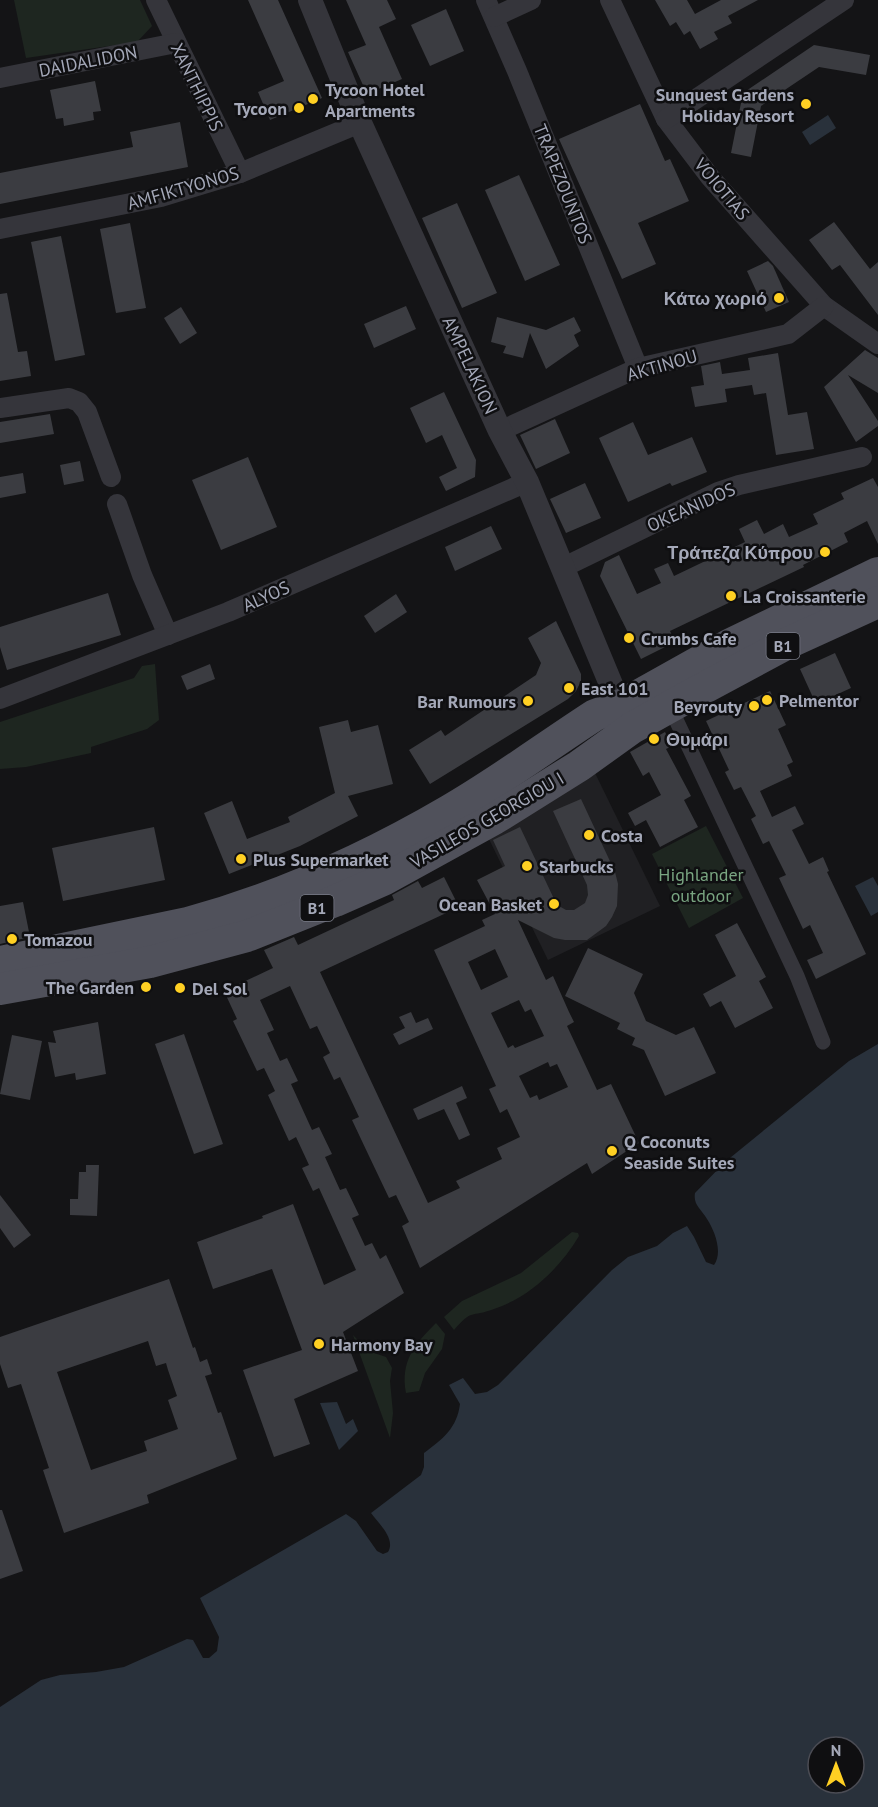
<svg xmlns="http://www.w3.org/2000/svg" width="878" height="1807" font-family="'PT Sans',sans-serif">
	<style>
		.built { fill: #202023 }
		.green { fill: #1e2620 }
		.water { fill: #29313b; fill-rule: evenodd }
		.building { fill: #3b3c41; fill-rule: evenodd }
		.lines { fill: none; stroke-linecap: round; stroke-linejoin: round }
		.pedestrian { stroke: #35353b; stroke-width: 15 }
		.minor { stroke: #35353b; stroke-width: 20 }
		.tertiary { stroke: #35353b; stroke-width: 24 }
		.primary { stroke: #50515b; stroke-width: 32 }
		.poi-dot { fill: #ffd023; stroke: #0f0f11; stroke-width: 2 }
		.labels { text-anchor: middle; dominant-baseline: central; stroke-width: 5; stroke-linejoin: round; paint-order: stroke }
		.shield { fill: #0f0f11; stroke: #777a86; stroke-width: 1.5 }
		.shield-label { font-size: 16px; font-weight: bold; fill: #a4a8b8 }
		.street-label { font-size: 18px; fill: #a4a8b8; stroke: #0f0f11 }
		.poi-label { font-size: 18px; font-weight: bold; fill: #a4a8b8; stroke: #0f0f11; text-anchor: start }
		.park-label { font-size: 18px; fill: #79a581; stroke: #0f0f11 }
	</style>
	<rect width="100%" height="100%" fill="#141416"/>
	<path class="built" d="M594 771 660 906 548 960 488 837Z"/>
	<g class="green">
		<path d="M14 0H140L152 26 137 42 26 58Z"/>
		<path d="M155 664 159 720 147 729 91 747V753L26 767 0 769V722L134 678 142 666Z"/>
		<path d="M706 826 743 898 689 928 652 854Z"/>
		<path d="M572 1232 578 1233 579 1236C560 1268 530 1297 494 1309 470 1318 473 1308 454 1330L444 1317 462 1301 521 1273Z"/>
		<path d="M436 1323 445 1334 442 1349 425 1373 419 1391 406 1393C400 1361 415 1344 436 1323Z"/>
		<path d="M353 1335 368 1351 386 1357 392 1368 390 1381 393 1413 390 1438Z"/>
	</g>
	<g class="water">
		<path d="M828 115 836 128 810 145 802 132Z"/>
		<path d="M873 877 878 886V912L871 916 855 886Z"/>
		<path d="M878 1044V1807H0V1707L41 1680 60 1675 96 1672 124 1667 187 1639 193 1640 203 1658H209L217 1651 219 1637 200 1598 346 1514 356 1521 377 1551 383 1554 388 1552C396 1539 379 1524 371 1513L421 1475 424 1467V1453C443 1439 457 1428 460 1404L449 1385 463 1378 475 1394 487 1392 498 1385 612 1270 628 1257 657 1246 673 1233 687 1226 694 1237 706 1262 714 1265C723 1253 715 1231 707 1219 701 1209 693 1205 695 1193L725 1162 849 1061ZM818 1747H854V1783H818Z"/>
		<path d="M337 1402 346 1424 353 1419 358 1431 339 1450 320 1403Z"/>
	</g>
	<g class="building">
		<path d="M248 0H278L322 98 270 120 258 92 284 81Z"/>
		<path d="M346 0H387L396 19 379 27 402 79 367 94 348 52 366 45Z"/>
		<path d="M655 0H687L695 14 721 0H758L728 16 732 23 714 32 718 39 700 49 690 31 684 35 676 22 670 26Z"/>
		<path d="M446 9 464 51 430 66 411 25Z"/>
		<path d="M814 45 870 55 866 75 819 67 761 106 751 157 731 153 743 93Z"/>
		<path d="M95 81 101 111 93 112 94 120 64 126 63 118 56 119 50 90Z"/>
		<path d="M640 104 665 161 670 159 689 201 638 223 656 264 622 279 559 139Z"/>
		<path d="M180 122 188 167 0 204V173L133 147 130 132Z"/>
		<path d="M519 175 560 265 525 281 485 190Z"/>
		<path d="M457 203 497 293 462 308 422 218Z"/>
		<path d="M834 222 870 269 878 262V315L840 265 832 270 809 240Z"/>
		<path d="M130 223 146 308 116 313 100 229Z"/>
		<path d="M61 236 85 355 55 361 31 242Z"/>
		<path d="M768 261 773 266 789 302 766 312 747 271Z"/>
		<path d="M7 293 18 352 27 351 31 376 0 381V294Z"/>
		<path d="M406 306 416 329 374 348 364 324Z"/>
		<path d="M181 307 197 333 180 344 164 318Z"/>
		<path d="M497 317 546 330 574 317 581 331 574 335 579 346 546 369 530 333 523 358 503 353 506 346 491 342Z"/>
		<path d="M865 350 878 358V393L848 375 878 421V426L856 442 824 387Z"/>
		<path d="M778 353 788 415 807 412 814 449 776 455 766 393 754 395 752 385 725 389 727 402 695 407 691 387 704 385 701 366 720 362 722 374 750 370 748 358Z"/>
		<path d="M444 392 476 460 475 477 446 491 439 477 457 468 442 435 426 443 410 408Z"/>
		<path d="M50 414 54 434 0 443V422Z"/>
		<path d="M555 419 570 453 536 469 520 435Z"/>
		<path d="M633 422 648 455 692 437 707 472 672 486 670 483 628 502 599 438Z"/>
		<path d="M248 457 277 527 221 550 192 480Z"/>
		<path d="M80 461 84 481 64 485 60 465Z"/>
		<path d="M23 473 26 493 0 498V477Z"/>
		<path d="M873 478 878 487V544L867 521 844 533 848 542 803 565 804 567 670 631 675 642 641 659 600 576 605 562 619 555 637 594 661 583 654 569 668 563 674 576 745 542 739 529 757 520 764 534 783 524 789 537 818 524 813 514 844 499 841 493Z"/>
		<path d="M585 483 601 518 566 533 550 499Z"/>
		<path d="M491 526 502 549 455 571 445 547Z"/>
		<path d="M108 593 121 635 7 670 0 647V627Z"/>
		<path d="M396 594 407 612 375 633 364 616Z"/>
		<path d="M556 621 581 674V681L576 691 568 699 430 784 409 750 441 730 445 736 536 675 541 663 528 638Z"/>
		<path d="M835 653 851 688 816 704 800 669Z"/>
		<path d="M210 664 215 679 187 690 181 676Z"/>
		<path d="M770 691 786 725 778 729 793 762 787 765 792 776 760 791 772 817 795 806 804 824 792 830 809 864 823 857 829 871 827 872 866 954 816 979 807 960 823 953 810 925 803 929 779 878 786 875 769 841 763 844 751 819 756 816 741 787 734 790 725 772 729 770 706 721Z"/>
		<path d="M348 720 351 732 378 725 393 784 348 796 358 816 300 846 229 874 204 813 232 801 247 839 290 822 288 817 335 793 319 727Z"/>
		<path d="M665 732 672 746 666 749 691 796 684 800 698 827 660 847 646 820 635 826 628 813 661 795 649 772 643 776 630 752Z"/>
		<path d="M581 799 615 872 618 884 617 906 612 917 606 926 587 940H565L554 938 518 920 546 980 553 976 569 1012 574 1022 567 1026 597 1090 611 1084 639 1143 592 1174 587 1163 420 1268 402 1226 409 1222 396 1195 389 1198 369 1156 352 1120 359 1117 351 1100 340 1077 334 1080 323 1057 330 1053 317 1026 310 1029 290 986 260 1000 274 1030 267 1033 280 1061 287 1058 298 1081 291 1084 312 1130 319 1127 332 1154 325 1157 340 1190 346 1188 359 1215 352 1218 365 1246 372 1243 380 1259 386 1255 404 1293 343 1332 358 1371 294 1399 310 1444 274 1457 243 1370 302 1350 272 1269 213 1289 197 1242 263 1218 262 1216 293 1204 324 1285 356 1270 319 1188 313 1191 302 1168 309 1165 296 1137 289 1141 268 1095 275 1091 264 1068 257 1071 233 1021 237 1019 224 991 273 968 264 950 294 937 298 945 394 900 392 895 418 881 422 888 444 877 459 907 320 972 428 1203 460 1188 456 1181 502 1159 497 1148 520 1137 507 1109 500 1113 489 1089 496 1086 434 950 485 926 482 920 495 914 477 880 505 866 493 840 520 827 555 901 559 906 566 910H574L585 903 588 895 587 885 553 811ZM495 949 508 977 481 990 468 962ZM519 1000 525 1012 531 1009 544 1036 515 1048 513 1045 508 1048 491 1013ZM548 1062 550 1067 557 1064 568 1087 539 1100 537 1095 530 1098 519 1076Z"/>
		<path d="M154 827 165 880 63 901 52 848Z"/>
		<path d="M23 902 30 937 0 944V906Z"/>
		<path d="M737 923 766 977 759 981 773 1008 735 1028 721 1001 710 1007 703 994 736 976 715 935Z"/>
		<path d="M588 948 643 974 634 993 646 1021 676 1035 694 1027 716 1073 665 1096 644 1050 632 1045 635 1038 617 1029 620 1023 565 996Z"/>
		<path d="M411 1012 416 1023 428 1018 433 1029 399 1045 393 1034 405 1028 399 1017Z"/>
		<path d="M98 1022 106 1074 76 1080 75 1073 55 1077 48 1042 56 1043 53 1031Z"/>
		<path d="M184 1034 223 1144 194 1154 155 1044Z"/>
		<path d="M12 1035 42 1041 30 1100 0 1094Z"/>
		<path d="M462 1086 467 1098 456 1103 470 1135 459 1140 444 1109 418 1120 413 1109Z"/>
		<path d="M86 1165H99L97 1216 70 1215V1199H78L79 1172H86Z"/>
		<path d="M0 1195 31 1235 14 1248 0 1228Z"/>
		<path d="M169 1279 193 1348 195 1347 200 1362 207 1359 212 1374 205 1376 218 1413 221 1412 237 1459 147 1495 149 1503 64 1533 43 1470 49 1468 21 1384 8 1388 0 1364V1337ZM148 1341 156 1366 166 1363 168 1370 177 1396 168 1400 178 1429 144 1441 147 1451 91 1470 57 1372Z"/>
		<path d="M0 1510H2L23 1571 0 1579Z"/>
	</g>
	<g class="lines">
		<path class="pedestrian" d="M670 707 797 976 823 1042"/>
		<g class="minor">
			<path d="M156 0 240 173"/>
			<path d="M486 0 517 71 638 368"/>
			<path d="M610 0 666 119 710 177 824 306 878 344"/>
			<path d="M494 17 531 0"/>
			<path d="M0 78 176 43"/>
			<path d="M666 119 844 0"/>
			<path d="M0 229 161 197 240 173 360 123"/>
			<path d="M0 408 69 398 79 402 87 412 111 477"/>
			<path d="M500 431 638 368 788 334 824 306"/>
			<path d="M117 504 142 575 168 635"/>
			<path d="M562 568 718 492 739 485 862 457"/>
			<path d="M0 699 228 612 527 482"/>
		</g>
		<path class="tertiary" d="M310 0 360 123 500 431 527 482 620 706 627 719"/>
		<g class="primary">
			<path d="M0 962 188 923C279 898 368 858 450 810 500 781 547 746 595 715L620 706 729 645 878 573"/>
			<path d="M0 989 150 962 247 936 335 901 385 879 494 819 579 766 632 728 691 695 788 643 878 602"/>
		</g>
	</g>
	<g class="poi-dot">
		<circle cx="313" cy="99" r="6"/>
		<circle cx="806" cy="104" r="6"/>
		<circle cx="299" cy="108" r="6"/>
		<circle cx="779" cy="298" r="6"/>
		<circle cx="825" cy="552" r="6"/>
		<circle cx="731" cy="596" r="6"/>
		<circle cx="629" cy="638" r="6"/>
		<circle cx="569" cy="688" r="6"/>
		<circle cx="767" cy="700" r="6"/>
		<circle cx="528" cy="701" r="6"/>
		<circle cx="754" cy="706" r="6"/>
		<circle cx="654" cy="739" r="6"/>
		<circle cx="589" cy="835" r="6"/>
		<circle cx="241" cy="859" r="6"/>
		<circle cx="527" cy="866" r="6"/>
		<circle cx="554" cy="904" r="6"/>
		<circle cx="12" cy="939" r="6"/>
		<circle cx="146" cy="987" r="6"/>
		<circle cx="180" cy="988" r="6"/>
		<circle cx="612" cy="1151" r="6"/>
		<circle cx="319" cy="1344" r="6"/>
	</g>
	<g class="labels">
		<g class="shield">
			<rect x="766.5" y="633" width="33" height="26" rx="4.5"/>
			<rect x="300.5" y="895" width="33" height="26" rx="4.5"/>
		</g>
		<g class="shield-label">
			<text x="783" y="646">B1</text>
			<text x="317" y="908">B1</text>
		</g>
		<g class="street-label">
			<text transform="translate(88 61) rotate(-11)">DAIDALIDON</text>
			<text transform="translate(197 87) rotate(64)">XANTHIPPIS</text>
			<text transform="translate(563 184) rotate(68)">TRAPEZOUNTOS</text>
			<text transform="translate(183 188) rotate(-16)">AMFIKTYONOS</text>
			<text transform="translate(722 189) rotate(50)">VOIOTIAS</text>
			<text transform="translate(470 365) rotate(65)">AMPELAKION</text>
			<text transform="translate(662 365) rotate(-16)">AKTINOU</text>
			<text transform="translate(691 507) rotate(-24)">OKEANIDOS</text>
			<text transform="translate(266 596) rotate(-24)">ALYOS</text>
			<text transform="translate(487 820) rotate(-30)">VASILEOS GEORGIOU I</text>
		</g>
		<g class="poi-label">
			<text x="325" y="89">Tycoon Hotel<tspan x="325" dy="21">Apartments</tspan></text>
			<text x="794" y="94" text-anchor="end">Sunquest Gardens<tspan x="794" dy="21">Holiday Resort</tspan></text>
			<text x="287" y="108" text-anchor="end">Tycoon</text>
			<text x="767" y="298" text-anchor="end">Κάτω χωριό</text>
			<text x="813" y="552" text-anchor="end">Τράπεζα Κύπρου</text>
			<text x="743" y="596">La Croissanterie</text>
			<text x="641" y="638">Crumbs Cafe</text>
			<text x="581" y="688">East 101</text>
			<text x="779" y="700">Pelmentor</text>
			<text x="516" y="701" text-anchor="end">Bar Rumours</text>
			<text x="742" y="706" text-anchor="end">Beyrouty</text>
			<text x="666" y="739">Θυμάρι</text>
			<text x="601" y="835">Costa</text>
			<text x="253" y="859">Plus Supermarket</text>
			<text x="539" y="866">Starbucks</text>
			<text x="542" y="904" text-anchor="end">Ocean Basket</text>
			<text x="24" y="939">Tomazou</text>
			<text x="134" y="987" text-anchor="end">The Garden</text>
			<text x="192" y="988">Del Sol</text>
			<text x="624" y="1141">Q Coconuts<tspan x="624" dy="21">Seaside Suites</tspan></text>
			<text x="331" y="1344">Harmony Bay</text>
		</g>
		<g class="park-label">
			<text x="701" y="874">Highlander<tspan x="701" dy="21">outdoor</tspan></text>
		</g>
	</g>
	<g transform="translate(836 1765)"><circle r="28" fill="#0f0f11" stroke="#4b4c54" stroke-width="1.5"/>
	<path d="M0-4.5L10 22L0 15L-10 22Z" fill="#ffd023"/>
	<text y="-9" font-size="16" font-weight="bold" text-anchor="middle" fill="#a4a8b8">N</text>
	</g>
</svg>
